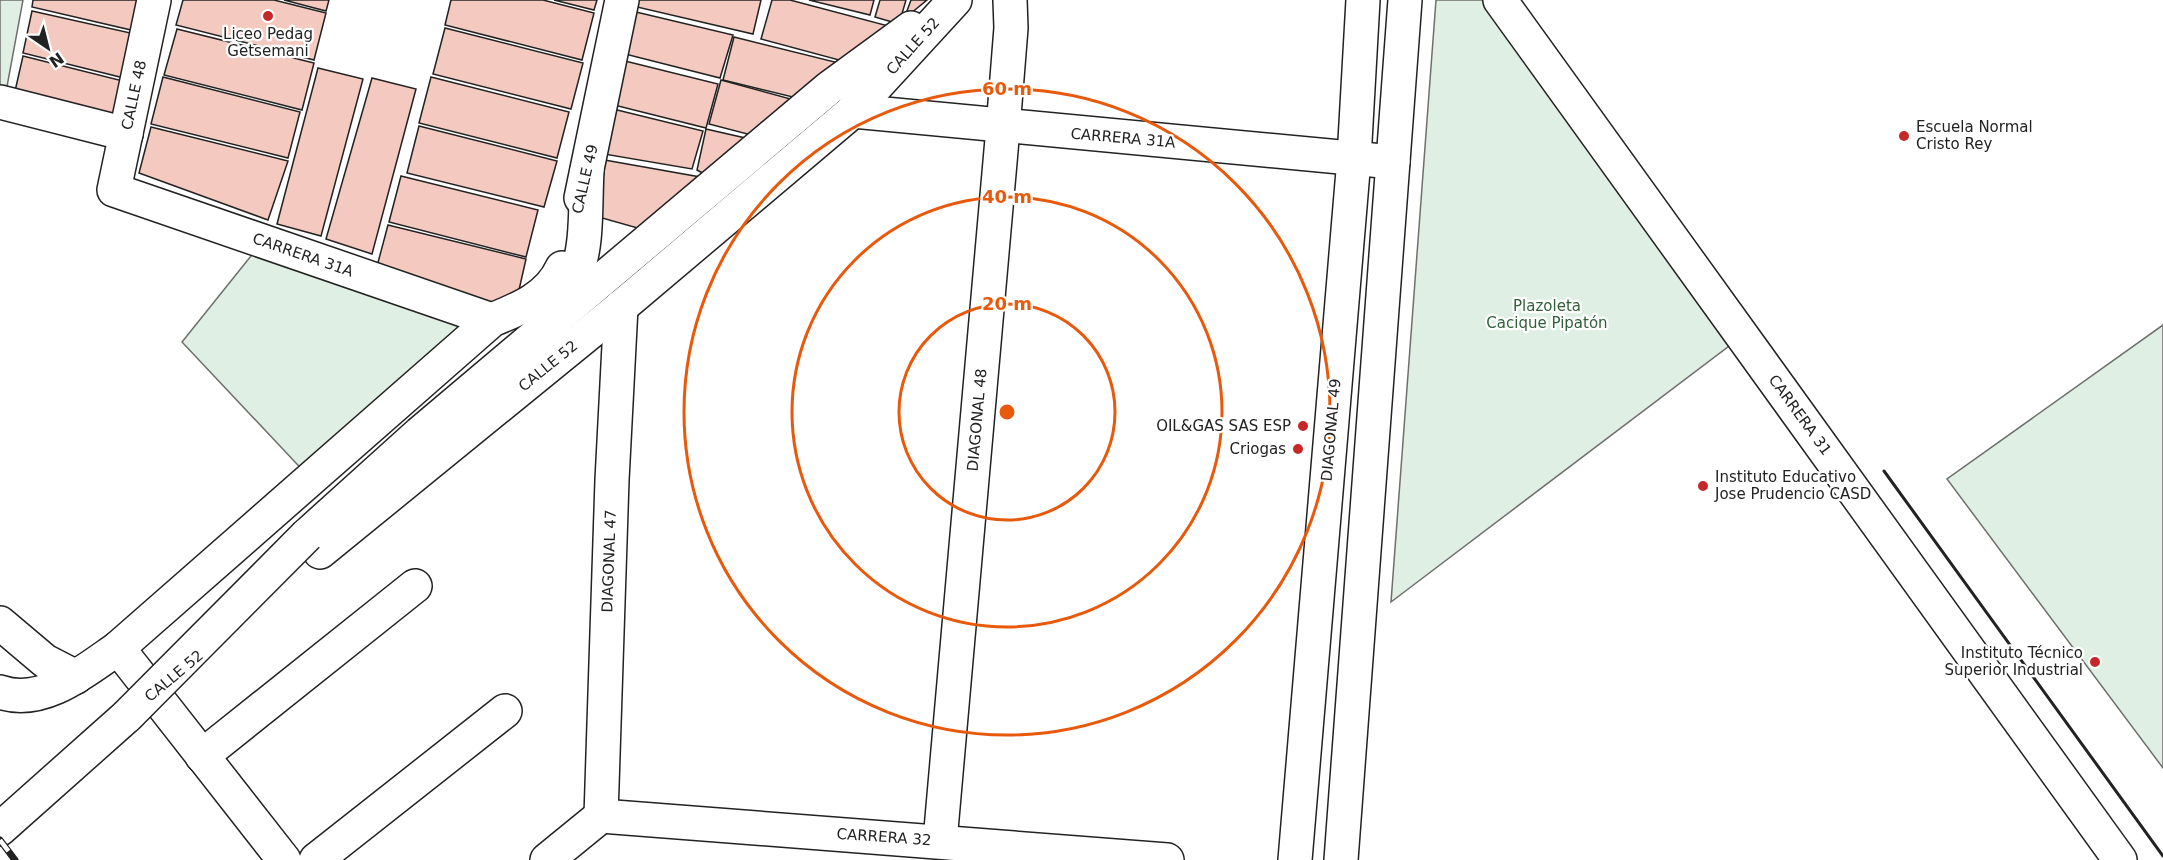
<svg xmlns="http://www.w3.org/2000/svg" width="2163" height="860" font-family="'DejaVu Sans',sans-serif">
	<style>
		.green { fill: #e0efe3; stroke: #6f6f6f; stroke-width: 1.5 }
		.building { fill: #f3c9c0; stroke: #222; stroke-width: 1.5 }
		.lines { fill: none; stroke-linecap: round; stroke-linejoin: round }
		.street-casing { stroke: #222; stroke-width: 36 }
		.secondary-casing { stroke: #222; stroke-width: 36 }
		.street { stroke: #fff; stroke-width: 33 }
		.secondary { stroke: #fff; stroke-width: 33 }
		.rail-casing { stroke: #222; stroke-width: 7 }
		.rail { stroke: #fff; stroke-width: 4.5; stroke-dasharray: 14; stroke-linecap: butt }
		.secondary-bridge-casing { stroke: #222; stroke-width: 36; stroke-linecap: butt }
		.secondary-bridge { stroke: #fff; stroke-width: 33 }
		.wall { stroke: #222; stroke-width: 3 }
		.ring { fill: none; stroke: #e8590c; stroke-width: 3 }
		.poi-dot { fill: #c62828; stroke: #fff; stroke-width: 2 }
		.labels { text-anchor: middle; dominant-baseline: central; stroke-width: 4.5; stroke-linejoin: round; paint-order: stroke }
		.poi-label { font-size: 15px; fill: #222; stroke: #fff; text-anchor: end }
		.street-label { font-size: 15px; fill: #222; stroke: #fff }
		.park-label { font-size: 15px; fill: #2f5e38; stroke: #fff }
		.centre { fill: #e8590c; stroke: #fff; stroke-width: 3 }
		.ring-label { font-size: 18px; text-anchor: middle; font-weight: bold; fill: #e8590c; stroke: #fff; stroke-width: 4.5; stroke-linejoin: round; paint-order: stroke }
	</style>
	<rect width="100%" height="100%" fill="#fff"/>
	<g class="green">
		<path d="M0 0H23L6 92 0 90Z"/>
		<path d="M1436 0H1492L1733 343 1391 602Z"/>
		<path d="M263 241 492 320 311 479 182 342Z"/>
		<path d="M2163 325V768L1947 479Z"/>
	</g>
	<g class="building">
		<path d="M33 0H138L131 30 32 7Z"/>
		<path d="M183 0H274L326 13 314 60 176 25Z"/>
		<path d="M284 0H329L326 11Z"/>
		<path d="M451 0H543L594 13 582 60 445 25Z"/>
		<path d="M554 0H597L594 10Z"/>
		<path d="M638 0H761L753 34 637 7Z"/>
		<path d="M772 0H790L896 28 850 63 761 39Z"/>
		<path d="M809 0H874L870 15Z"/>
		<path d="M880 0H906L899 24 875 17Z"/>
		<path d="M911 0H927L904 19Z"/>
		<path d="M32 11 135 34 124 78 23 53Z"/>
		<path d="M636 12 733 35 720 78 625 54Z"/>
		<path d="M445 28 583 63 571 109 433 74Z"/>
		<path d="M177 29 314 63 302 110 164 75Z"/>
		<path d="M734 37 847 65 801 99 723 80Z"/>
		<path d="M23 56 123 81 113 124 13 100Z"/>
		<path d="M621 60 718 84 706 128 610 104Z"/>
		<path d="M318 68 363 79 321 236 277 224Z"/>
		<path d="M163 77 300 112 288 158 151 124Z"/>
		<path d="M431 77 569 112 557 158 419 123Z"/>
		<path d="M372 78 416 89 372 254 326 239Z"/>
		<path d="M721 80 798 101 755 136 709 124Z"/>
		<path d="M609 108 703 131 692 169 598 153Z"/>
		<path d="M419 126 557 161 544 207 407 173Z"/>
		<path d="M151 127 288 161 268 220 139 173Z"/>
		<path d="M706 129 754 140 710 177 697 170Z"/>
		<path d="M599 159 706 178 641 229 595 216Z"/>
		<path d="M401 176 538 210 526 257 389 222Z"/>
		<path d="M388 225 526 259 519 290 490 305 376 270Z"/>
	</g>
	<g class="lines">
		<defs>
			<g id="street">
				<path d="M154 0 114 190 492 320"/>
				<path d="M0 102 126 134"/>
				<path d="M853 111 1393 162"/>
				<path d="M581 198 622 0"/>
				<path d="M0 623 45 661 76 677"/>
				<path d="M118 648 284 860"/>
				<path d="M0 692C42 707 85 671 118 648L492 320C519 309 549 297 562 268"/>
				<path d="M202 756 415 586"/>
				<path d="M601 816 1167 860"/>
				<path d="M601 816 612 480 621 307"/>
				<path d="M940 841 1003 128 1011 28 1010 0"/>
				<path d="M316 860 505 711"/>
				<path d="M547 860 601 816"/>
			</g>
			<g id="secondary">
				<path d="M1500 0 2120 860"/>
				<path d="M548 304C558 295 570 286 576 273 588 247 585 201 587 171"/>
				<path d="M307 535 420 433 829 88 911 28"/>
				<path d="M320 552 621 307 853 111 955 0"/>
				<path d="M0 829 127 716"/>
				<path d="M1295 860 1354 159 1363 0"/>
				<path d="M1341 860 1405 0"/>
			</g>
		</defs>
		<use href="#street" class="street-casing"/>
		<use href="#secondary" class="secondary-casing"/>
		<use href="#street" class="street"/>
		<use href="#secondary" class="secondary"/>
		<defs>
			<path id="rail" d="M0 840 15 860"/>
		</defs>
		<use href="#rail" class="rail-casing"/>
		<use href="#rail" class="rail"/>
		<defs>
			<path id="secondary-bridge" d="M127 716 307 535"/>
		</defs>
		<use href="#secondary-bridge" class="secondary-bridge-casing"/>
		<use href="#secondary-bridge" class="secondary-bridge"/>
		<path class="wall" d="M1884 471 2163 856"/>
	</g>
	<g class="ring">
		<circle cx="1007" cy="412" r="108"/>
		<circle cx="1007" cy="412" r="215"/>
		<circle cx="1007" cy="412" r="323"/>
	</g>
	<g class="poi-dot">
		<circle cx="268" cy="16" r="6"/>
		<circle cx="1904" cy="136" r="6"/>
		<circle cx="1303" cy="426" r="6"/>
		<circle cx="1298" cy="449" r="6"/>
		<circle cx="1703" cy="486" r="6"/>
		<circle cx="2095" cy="662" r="6"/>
	</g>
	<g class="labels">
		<g class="poi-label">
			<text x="268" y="34" text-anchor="middle">Liceo Pedag<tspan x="268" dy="17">Getsemani</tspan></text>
			<text x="1916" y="127" text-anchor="start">Escuela Normal<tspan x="1916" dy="17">Cristo Rey</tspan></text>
			<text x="1291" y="426">OIL&amp;GAS SAS ESP</text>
			<text x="1286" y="449">Criogas</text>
			<text x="1715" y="477" text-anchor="start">Instituto Educativo<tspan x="1715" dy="17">Jose Prudencio CASD</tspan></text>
			<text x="2083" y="653">Instituto Técnico<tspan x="2083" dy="17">Superior Industrial</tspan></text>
		</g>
		<g class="street-label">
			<text transform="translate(913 46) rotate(-48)">CALLE 52</text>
			<text transform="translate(134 95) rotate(-78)">CALLE 48</text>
			<text transform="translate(1123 138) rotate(5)">CARRERA 31A</text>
			<text transform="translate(585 179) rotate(-77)">CALLE 49</text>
			<text transform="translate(303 255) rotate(19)">CARRERA 31A</text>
			<text transform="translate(548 366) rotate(-39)">CALLE 52</text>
			<text transform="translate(1800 415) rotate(54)">CARRERA 31</text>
			<text transform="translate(977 420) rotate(-85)">DIAGONAL 48</text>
			<text transform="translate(1331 430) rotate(-85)">DIAGONAL 49</text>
			<text transform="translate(609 561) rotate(-88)">DIAGONAL 47</text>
			<text transform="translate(174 676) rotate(-40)">CALLE 52</text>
			<text transform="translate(884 837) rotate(4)">CARRERA 32</text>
		</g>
		<g class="park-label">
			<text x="1547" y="306">Plazoleta<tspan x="1547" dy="17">Cacique Pipatón</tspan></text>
		</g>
	</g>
	<circle cx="1007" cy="412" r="9" class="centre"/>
	<g class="ring-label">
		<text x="1007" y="95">60 m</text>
		<text x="1007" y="203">40 m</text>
		<text x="1007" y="310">20 m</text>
	</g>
	<g transform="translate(48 48) rotate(145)" stroke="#ffffff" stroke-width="4.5" paint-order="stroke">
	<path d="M0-4.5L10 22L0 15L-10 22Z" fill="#222222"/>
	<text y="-9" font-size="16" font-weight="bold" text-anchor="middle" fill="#222222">N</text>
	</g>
</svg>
